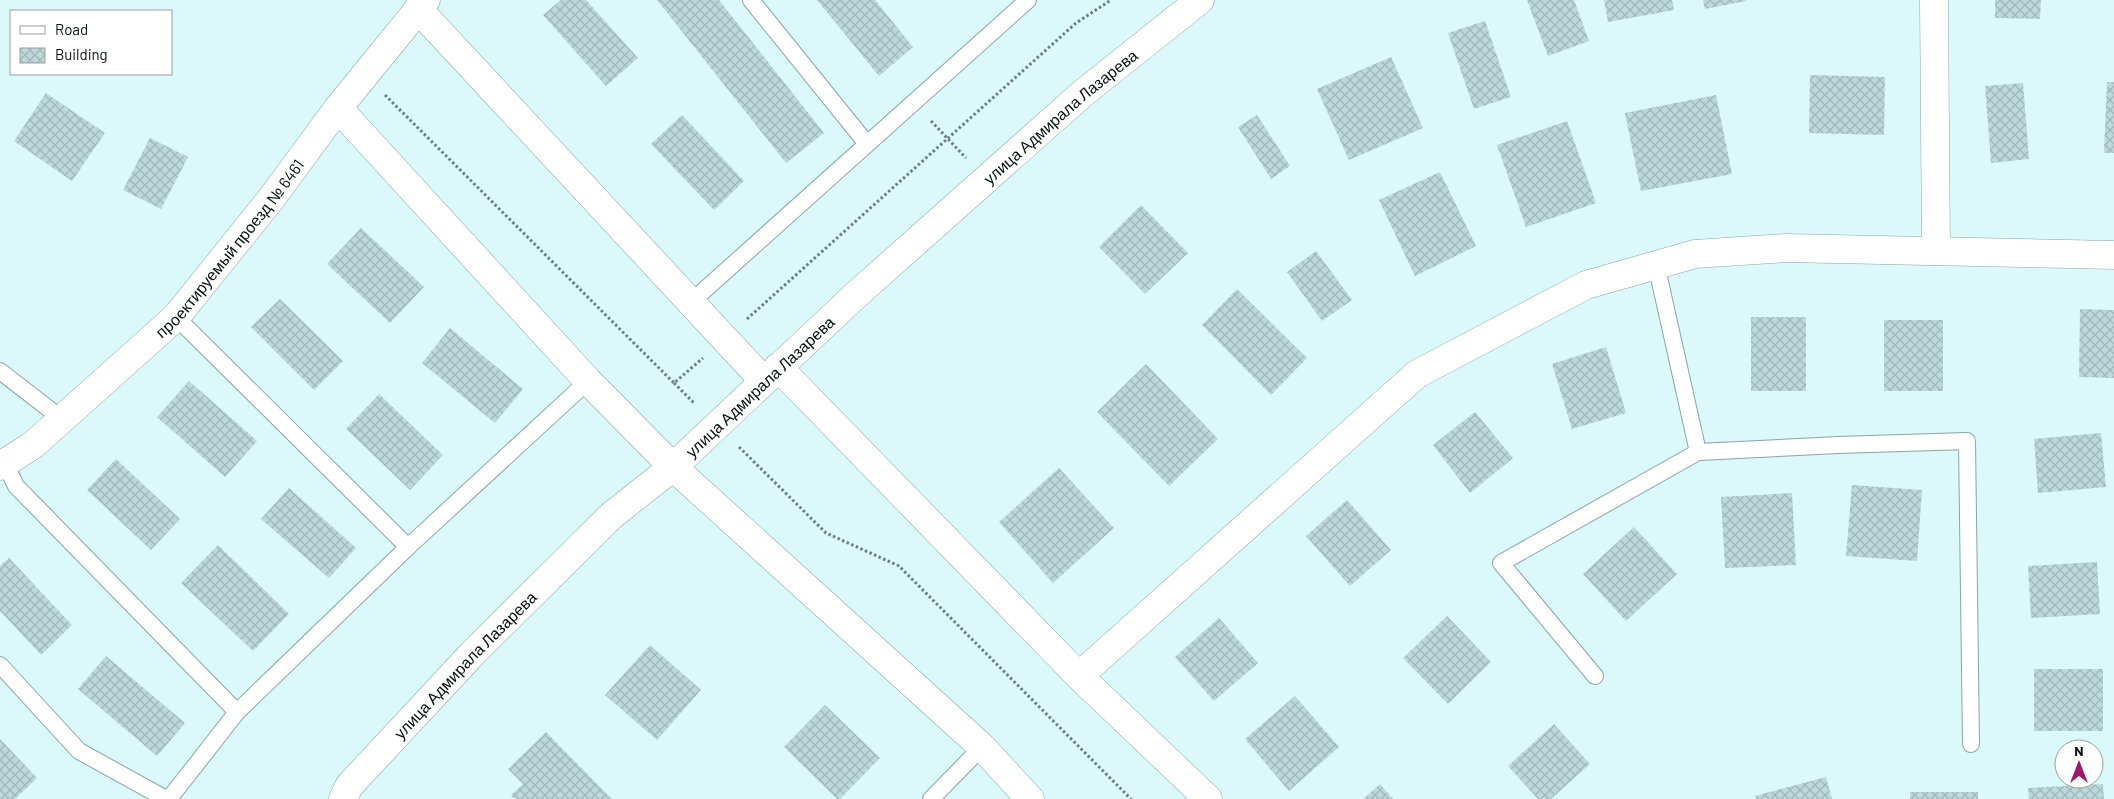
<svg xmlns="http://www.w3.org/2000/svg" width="2114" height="799" font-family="Barlow,sans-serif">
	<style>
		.building { fill: url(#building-cross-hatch) }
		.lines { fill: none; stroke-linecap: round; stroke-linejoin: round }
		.service-casing { stroke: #89a5a6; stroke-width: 18 }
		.minor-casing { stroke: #89a5a6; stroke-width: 29 }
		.path { stroke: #6c7e80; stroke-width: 3; stroke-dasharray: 2.5 2.5; stroke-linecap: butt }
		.service { stroke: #fff; stroke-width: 16 }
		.minor { stroke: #fff; stroke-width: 28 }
		.labels { text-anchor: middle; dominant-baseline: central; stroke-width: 5; stroke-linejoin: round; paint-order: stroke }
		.street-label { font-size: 16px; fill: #050e0f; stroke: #fff }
	</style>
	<defs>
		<pattern id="building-cross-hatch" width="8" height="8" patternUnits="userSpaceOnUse" patternTransform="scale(1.25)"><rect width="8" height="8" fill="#bcd8da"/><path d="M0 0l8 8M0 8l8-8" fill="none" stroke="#a0b8ba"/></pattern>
	</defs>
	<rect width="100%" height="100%" fill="#dbf8fa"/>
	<g class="building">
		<path d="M561 0H586L638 58 606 86 543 15Z"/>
		<path d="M657 0H719L824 133 786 163Z"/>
		<path d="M817 0H875L913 47 879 76Z"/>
		<path d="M1527 0H1574L1589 41 1548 56Z"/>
		<path d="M1604 0H1672L1674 10 1608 22Z"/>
		<path d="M1703 0H1746V1L1705 9Z"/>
		<path d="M1995 0H2041L2040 19 1995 18Z"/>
		<path d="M1485 21 1511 97 1474 109 1448 33Z"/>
		<path d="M1391 57 1423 128 1349 160 1317 89Z"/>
		<path d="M1810 75 1885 77 1884 135 1809 133Z"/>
		<path d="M2107 82H2114V153H2104Z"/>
		<path d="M2023 83 2029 159 1991 163 1985 86Z"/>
		<path d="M46 93 105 133 72 181 14 141Z"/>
		<path d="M1716 95 1732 174 1641 191 1625 113Z"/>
		<path d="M682 115 744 181 714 210 651 144Z"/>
		<path d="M1257 115 1290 166 1271 179 1238 127Z"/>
		<path d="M1567 121 1596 203 1526 227 1497 145Z"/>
		<path d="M150 138 188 157 161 209 123 190Z"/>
		<path d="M1440 172 1476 246 1415 276 1379 200Z"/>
		<path d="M1141 205 1188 253 1145 294 1099 247Z"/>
		<path d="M361 228 424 287 390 323 327 264Z"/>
		<path d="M1316 251 1352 300 1322 321 1287 272Z"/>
		<path d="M1237 289 1307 358 1271 395 1202 325Z"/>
		<path d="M280 299 343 361 314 390 251 327Z"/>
		<path d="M2080 309 2114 310V378L2079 377Z"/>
		<rect x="1751" y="317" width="55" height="74"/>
		<rect x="1884" y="320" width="59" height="71"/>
		<path d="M450 328 523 389 495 423 422 363Z"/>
		<path d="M1606 347 1626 413 1572 429 1552 364Z"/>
		<path d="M1146 364 1218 439 1169 486 1097 412Z"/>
		<path d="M189 381 257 441 225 477 157 417Z"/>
		<path d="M379 394 443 455 410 490 346 429Z"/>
		<path d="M1475 412 1513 458 1470 493 1433 445Z"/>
		<path d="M2101 433 2106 487 2038 493 2034 439Z"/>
		<path d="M116 459 180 519 151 550 87 490Z"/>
		<path d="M1059 468 1114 528 1053 583 999 522Z"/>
		<path d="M1852 485 1922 490 1917 561 1846 556Z"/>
		<path d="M289 488 356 548 329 578 261 519Z"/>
		<path d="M1792 493 1796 565 1725 568 1721 497Z"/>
		<path d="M1347 500 1391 550 1350 586 1306 536Z"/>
		<path d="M1634 527 1677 574 1626 621 1583 574Z"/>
		<path d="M218 545 289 614 253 651 181 583Z"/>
		<path d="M9 558 72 625 41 655 0 611V566Z"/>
		<path d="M2097 562 2100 614 2031 618 2028 566Z"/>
		<path d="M1447 616 1491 662 1448 704 1403 658Z"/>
		<path d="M1219 618 1258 663 1214 701 1175 657Z"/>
		<path d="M650 645 701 690 657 740 605 695Z"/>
		<path d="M106 656 185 723 157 756 78 689Z"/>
		<rect x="2034" y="669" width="69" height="62"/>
		<path d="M1295 696 1339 747 1289 791 1245 739Z"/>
		<path d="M825 705 880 758 840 799H837L784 747Z"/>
		<path d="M1554 724 1590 764 1551 799H1538L1508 766Z"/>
		<path d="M546 732 612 799H514L511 795 523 784 508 769Z"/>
		<path d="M0 739 37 778 15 799H0Z"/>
		<path d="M1826 777 1832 799H1756L1755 796Z"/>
		<path d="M1380 784 1393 799H1363Z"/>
		<path d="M2103 784 2104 799H2029L2028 788Z"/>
		<rect x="1910" y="792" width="68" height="7"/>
	</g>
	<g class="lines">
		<defs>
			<g id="service">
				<path d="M751 0 867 144"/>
				<path d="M1656 264 1698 452"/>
				<path d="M690 303 1028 0"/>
				<path d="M176 317 408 547"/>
				<path d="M0 371 62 419"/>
				<path d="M5 463 16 486 237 712"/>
				<path d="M0 665 79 751 166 799"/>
				<path d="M1595 676 1501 563 1698 452 1838 445 1967 441 1971 744"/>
				<path d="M169 799 237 712 408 547 588 381"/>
				<path d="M931 799 982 747"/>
			</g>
			<g id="minor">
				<path d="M1934 0 1936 251"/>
				<path d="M418 9 764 381"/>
				<path d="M338 108 588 381 673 467 982 747 1030 799"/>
				<path d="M778 367 1079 676 1208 799"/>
				<path id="s1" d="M0 466 33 445 176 317 271 199 338 108 426 0"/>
				<path d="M1079 676 1417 374 1586 285 1695 254 1786 248 2114 255"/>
				<path id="s2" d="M343 799 349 786 472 654 611 516 673 467 857 294 1082 94 1200 0"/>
			</g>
		</defs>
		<use href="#service" class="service-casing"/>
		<use href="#minor" class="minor-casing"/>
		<g class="path">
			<path d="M385 95 674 383 703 358"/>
			<path d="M931 121 966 158"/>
			<path d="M747 319 1076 23 1111 0"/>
			<path d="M674 383 695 404"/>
			<path d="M739 447 826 533 899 566 1131 799"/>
		</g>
		<use href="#service" class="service"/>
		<use href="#minor" class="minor"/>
	</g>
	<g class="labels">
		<g class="street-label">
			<text stroke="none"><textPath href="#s2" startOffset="992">улица Адмирала Лазарева</textPath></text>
			<text stroke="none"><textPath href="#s1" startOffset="318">проектируемый проезд № 6461</textPath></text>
			<text stroke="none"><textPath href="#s2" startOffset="588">улица Адмирала Лазарева</textPath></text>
			<text stroke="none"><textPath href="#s2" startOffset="182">улица Адмирала Лазарева</textPath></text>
		</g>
	</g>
	<rect x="10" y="10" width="162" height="65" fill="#ffffff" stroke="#9b9f9f"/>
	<rect x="20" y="26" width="25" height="8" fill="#ffffff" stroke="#9b9f9f"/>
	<text x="55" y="35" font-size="15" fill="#050e0f">Road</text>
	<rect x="20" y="48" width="25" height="15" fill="url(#building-cross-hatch)" stroke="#9b9f9f"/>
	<text x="55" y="60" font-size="15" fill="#050e0f">Building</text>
	<g transform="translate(2079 764)"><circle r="24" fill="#ffffff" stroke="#9b9f9f"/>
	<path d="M0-4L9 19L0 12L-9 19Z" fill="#9f1867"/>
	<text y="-8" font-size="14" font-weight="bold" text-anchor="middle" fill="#050e0f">N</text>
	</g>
</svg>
